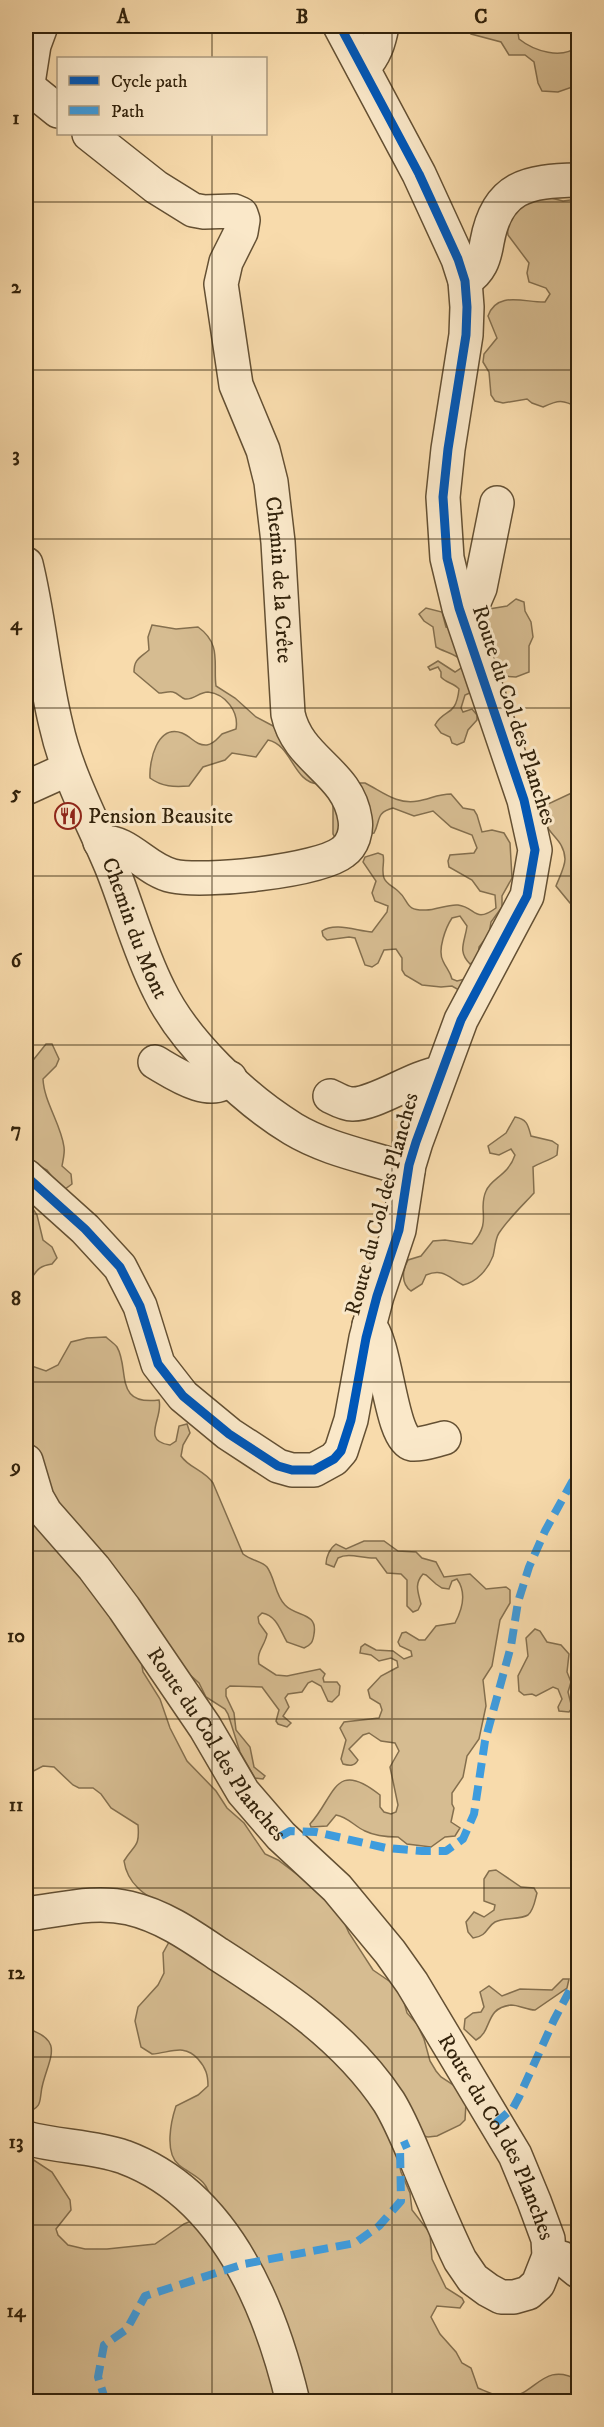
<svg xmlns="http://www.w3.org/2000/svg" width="604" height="2427" font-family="'IM FELL DW Pica',serif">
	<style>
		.green { fill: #d6bc91; stroke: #846f4e; stroke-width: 1.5 }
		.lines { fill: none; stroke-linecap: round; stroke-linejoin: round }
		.minor-casing { stroke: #645033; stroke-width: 36 }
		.minor { stroke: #fae8c9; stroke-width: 33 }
		.quiet { stroke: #3e9cde; stroke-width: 8; stroke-dasharray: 15 8; stroke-linecap: butt }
		.cycleway-casing { stroke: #fae8c9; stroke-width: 13 }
		.cycleway { stroke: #0057b8; stroke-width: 9 }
		.grid { fill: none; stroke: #32220b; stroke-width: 1.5; stroke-opacity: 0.55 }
		.labels { text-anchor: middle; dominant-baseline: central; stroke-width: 6; stroke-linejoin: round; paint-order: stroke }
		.street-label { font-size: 22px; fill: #32220b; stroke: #fae8c9 }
		.poi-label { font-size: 22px; fill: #32220b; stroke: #fae8c9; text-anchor: start }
		.neatline { fill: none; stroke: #32220b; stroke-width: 2 }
		.grid-label { font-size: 20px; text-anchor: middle; font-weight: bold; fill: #32220b }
	</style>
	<rect width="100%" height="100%" fill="#f8dbac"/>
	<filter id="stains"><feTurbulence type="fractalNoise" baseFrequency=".00333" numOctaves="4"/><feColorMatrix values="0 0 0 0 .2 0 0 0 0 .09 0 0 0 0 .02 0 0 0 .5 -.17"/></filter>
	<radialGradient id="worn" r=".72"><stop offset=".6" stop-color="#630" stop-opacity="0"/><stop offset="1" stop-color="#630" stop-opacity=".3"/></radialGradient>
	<g class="green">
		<path d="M463 26H517L519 39C534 51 562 60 578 46V85L558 92 542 91 538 83 534 62 525 55H509L501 42 471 34Z"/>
		<path d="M547 197 563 201 578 199V408C563 399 558 400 543 407L532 403 527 399 503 403 495 401 491 395 489 372 483 362 484 354 497 338 488 316C497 290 526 303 545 302L550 294 546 288 529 282 527 273 529 263 508 235 507 226 515 202Z"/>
		<path d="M516 599 524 602 525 611 531 622 533 637 529 646V672L516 677 490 675 472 692 465 695 461 708 463 712 472 709 477 715V720L468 730 464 742 457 745 452 743 450 737 441 733 435 725C444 708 456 718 459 689 454 683 446 683 441 677V672L438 667 430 670 428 667 438 661 455 672 461 668V660C454 653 444 652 436 647L433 627 424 621 419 614 426 608 442 612 446 627 451 628 489 609 507 606Z"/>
		<path d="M152 625 176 629 198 627C222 644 213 664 216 686L235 698 256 717 275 727 352 788 360 783H365C383 792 397 805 418 801 430 799 438 794 451 794L463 808 474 810 477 815 482 832 492 830 504 833 510 843 512 878 502 896V907L491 922 489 934 479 947 478 958 470 964C457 951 465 942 467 926L460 916 452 918C446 927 437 950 443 961 446 968 450 971 452 979L457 981 465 979 464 993 452 986 441 987 422 985 405 975 402 970V958L396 949 384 950 378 963 372 967 365 965 355 938 349 937 327 940 323 936 322 931C335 922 357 931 372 932L387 912 388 906 375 901 372 893 376 881 363 862 365 857 378 853 383 855C385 862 381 870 384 878 386 884 393 886 398 891 410 901 404 911 426 910 436 910 448 904 458 905 476 907 474 924 496 908L495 895 480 891 472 880 449 867 448 861 450 855 474 853 477 848 472 835 451 827 433 811 414 816 393 808C375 813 381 820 374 833L336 839 333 834V799L318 784C293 782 292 745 268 740L256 757 232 753 225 760 203 767 189 786C174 787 162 787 150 778 149 761 157 724 182 733 192 737 196 746 207 745 214 744 217 739 222 734L236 729C239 712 226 694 208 692 199 692 194 700 185 699 181 698 178 693 173 692 169 691 163 693 159 693L134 672C134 659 140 658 149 650L148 637Z"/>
		<path d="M578 790V906L570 903 556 886C559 878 565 867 565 859 564 833 535 833 548 804Z"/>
		<path d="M46 1044H52L59 1059 56 1066 43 1079C44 1102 61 1124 64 1147 65 1153 63 1160 62 1166L71 1174 72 1184 65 1189 58 1185 47 1170 26 1159V1069Z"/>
		<path d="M515 1117C527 1119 528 1125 531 1136L552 1141 558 1145 557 1155C549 1161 541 1162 533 1167L534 1193C522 1206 509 1218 499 1233 495 1239 495 1249 493 1256 488 1269 477 1282 463 1285 448 1277 443 1268 426 1275L422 1284 411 1291C401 1284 402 1270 408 1260L421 1256 433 1241 445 1240 472 1244C493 1221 477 1211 486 1191 491 1178 508 1176 515 1155L511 1149 499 1155 490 1153 488 1146 506 1133Z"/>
		<path d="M26 1198 37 1215 43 1240 52 1247 57 1258 52 1264C32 1267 38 1276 26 1282V1247L29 1245 26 1237Z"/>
		<path d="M106 1337C109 1340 114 1343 117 1347 130 1369 113 1406 159 1400 164 1417 140 1441 170 1445L176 1441 179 1426 187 1424 190 1433 183 1445 181 1456C189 1468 204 1470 213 1483L243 1554C252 1561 262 1561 267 1567 275 1578 275 1595 285 1605 296 1617 318 1612 314 1634 313 1642 311 1645 304 1648L287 1642C280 1630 277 1616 262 1613L258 1617 259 1623 267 1634C265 1646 256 1651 259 1664L276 1675 287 1676 320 1669 325 1674 323 1678 324 1682H337L340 1686 339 1695 332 1702 328 1701 321 1686 312 1681 308 1683 302 1692 288 1694 285 1698 289 1707 283 1716 291 1723 287 1727 278 1724 276 1721 279 1710 262 1687 230 1686 226 1689V1696L234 1713 236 1730 250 1747 254 1767 265 1776 263 1779 255 1778 240 1752 228 1714 225 1709 206 1697 199 1683 170 1657 141 1660 143 1672 160 1699 170 1728 187 1761 216 1791 227 1808 244 1823 265 1854 278 1860 307 1882 339 1911 349 1933 373 1970 395 1985 402 1995 407 2013 417 2024 424 2039 430 2061 436 2071 441 2077 455 2086 466 2103 465 2120 460 2125 437 2136 428 2137 414 2134 397 2154 401 2172 410 2193 412 2210 430 2233 432 2259 446 2288 462 2298 464 2302 460 2308 437 2306 431 2317 440 2334 456 2352 462 2363 471 2368 478 2388C488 2392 499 2398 510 2397 536 2394 544 2361 578 2380V2401H26V2155L52 2172 70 2200 71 2210 56 2229 58 2235 68 2245 85 2249H107L155 2244 184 2224 196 2219 210 2199C208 2179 193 2176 179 2165 164 2153 171 2121 176 2106L198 2095 208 2086C208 2075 206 2068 198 2059 184 2043 170 2053 152 2054L141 2047 135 2021 138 2007 158 1985 164 1973 163 1953 169 1942 174 1913C153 1899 128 1889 124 1861 134 1844 140 1848 138 1825L111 1808 101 1794 93 1788H79L73 1785 54 1767 43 1766 26 1775V1364L46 1371 58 1365 71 1342 87 1338Z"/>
		<path d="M364 1541H384L398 1551 416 1552 422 1558 436 1562 444 1577 470 1574 486 1589 506 1587 510 1590V1603L500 1620 492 1666 483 1680 486 1706 479 1739 467 1756 463 1777 452 1793V1804L454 1808 451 1822 460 1828 455 1836 445 1837 431 1847 407 1844 398 1837C387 1837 375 1836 365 1831 354 1826 348 1817 336 1815L327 1826 311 1827 310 1824C335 1797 334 1758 380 1795V1807L384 1812 391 1814 396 1812 398 1805 390 1767 399 1751 395 1743 381 1741 369 1733 363 1735 349 1749 358 1760C355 1766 350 1766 343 1764L341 1759 346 1740 340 1728 344 1722 379 1718 382 1710 380 1704 370 1698 368 1690 381 1676 398 1667 397 1661 391 1658 379 1661 371 1655 360 1653 361 1647 365 1644 376 1650 393 1651 404 1659 412 1656 411 1651 400 1646 398 1642 402 1633 406 1632 419 1640H425L436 1626 455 1623C462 1610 467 1593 457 1579L452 1581 449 1589 442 1588 436 1584 426 1575 423 1574C414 1584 418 1592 421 1604L418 1610 413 1612 407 1606V1580L401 1574 387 1573 376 1558C363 1559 349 1552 338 1558L334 1567 326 1564C326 1557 330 1548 336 1544L346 1549Z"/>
		<path d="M535 1629 540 1631 547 1642 561 1645 569 1654 567 1672 571 1682 568 1692 572 1708 569 1712 559 1711 558 1707 562 1699 558 1689 553 1687 536 1696 532 1694 524 1695 519 1691 518 1676 528 1656 526 1638Z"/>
		<path d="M496 1870 521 1887 534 1888 537 1893C535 1900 534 1910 528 1915 520 1920 505 1917 495 1922 486 1927 488 1936 473 1938L468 1932 466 1922 474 1912 484 1917 494 1910 495 1905 484 1901V1879L489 1871Z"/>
		<path d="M563 1979H569L567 1988 535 2010C527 2010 519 2005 511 2005 484 2008 493 2031 476 2040L464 2029 465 2019 473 2013 481 2012 484 2007 480 1992 489 1986 502 1996 520 1989 552 1990Z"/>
		<path d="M26 2028C63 2040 51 2054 43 2083 38 2100 45 2106 26 2113Z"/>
	</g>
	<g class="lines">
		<defs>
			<g id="minor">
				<path d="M363 68C375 55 379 42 382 26"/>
				<path d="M27 86 58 111"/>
				<path d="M26 96 34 45 41 26"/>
				<path id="s1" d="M89 134 156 187 193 210 204 212 234 211 241 214 243 220 241 232 226 262 221 284 236 385 263 450 271 482 278 542 288 714C298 761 348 771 355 819 357 831 353 845 343 852 319 871 204 883 173 876 145 870 129 840 100 842"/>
				<path d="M465 281C480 271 484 260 487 242 497 186 527 181 578 180"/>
				<path id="s2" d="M26 564C39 617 43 672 56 725 67 775 92 820 112 868 128 908 139 951 159 990 184 1042 244 1099 293 1129 328 1150 370 1157 408 1170"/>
				<path d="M460 610 474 602 480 588 497 503"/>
				<path d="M26 788 68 769"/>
				<path d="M155 1062C174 1073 211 1099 230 1078"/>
				<path d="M330 1096C336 1099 345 1104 352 1104 374 1105 413 1077 440 1073"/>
				<path d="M26 1176 85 1229 120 1267 140 1306 158 1364 183 1396 229 1434 278 1466 292 1470H314L334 1459 341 1451 351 1420 366 1338 377 1296 399 1230 409 1165 416 1142 461 1020 527 896 535 850 524 800 459 608 447 558 443 497 448 449 466 335 467 307 465 281 458 259 419 174 340 26"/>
				<path d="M369 1325C387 1345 390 1439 412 1444 422 1445 435 1440 444 1438"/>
				<path id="s3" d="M26 1461 37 1498 45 1512 94 1568 124 1608 205 1727 243 1792 281 1836 337 1888 390 1952 412 1983 515 2155 534 2201 548 2239 549 2256 538 2284 528 2293 514 2297H501L488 2290 473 2279 460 2260C444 2227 430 2193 416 2159 408 2140 400 2120 389 2102 346 2037 282 1995 218 1954 190 1935 163 1916 129 1908 94 1900 61 1910 26 1914"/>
				<path d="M26 2138C58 2147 92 2146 124 2157 224 2194 270 2305 293 2402"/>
				<path d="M549 2256 562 2258 578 2271"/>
			</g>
		</defs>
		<use href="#minor" class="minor-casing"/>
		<use href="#minor" class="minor"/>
		<g class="quiet">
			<path d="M281 1836 290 1831 316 1832 386 1848 422 1851H446L463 1839 474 1814 485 1741 511 1646 518 1602 529 1567 545 1531 578 1471"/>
			<path d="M574 1958 578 1973"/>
			<path d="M496 2123 513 2108 519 2097 554 2020 578 1975"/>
			<path d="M106 2402 98 2377 104 2345 127 2329 145 2296 244 2264 355 2243 379 2226 401 2201 400 2147 409 2143"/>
		</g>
		<defs>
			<path id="cycleway" d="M26 1176 85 1229 120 1267 140 1306 158 1364 183 1396 229 1434 278 1466 292 1470H314L334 1459 341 1451 351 1420 366 1338 377 1296 399 1230 409 1165 416 1142 461 1020 527 896 535 850 524 800 459 608 447 558 443 497 448 449 466 335 467 307 465 281 458 259 419 174 340 26"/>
		</defs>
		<use href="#cycleway" class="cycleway-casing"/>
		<use href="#cycleway" class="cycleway"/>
	</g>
	<path class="grid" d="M212 26V58M392 26V2402M212 134V2402M26 202H578M26 370H578M26 539H578M26 708H578M26 876H578M26 1045H578M26 1214H578M26 1382H578M26 1551H578M26 1719H578M26 1888H578M26 2057H578M26 2225H578"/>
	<defs>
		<symbol id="restaurant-ring" viewBox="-11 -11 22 22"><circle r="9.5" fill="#fae8c9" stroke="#8f2418" stroke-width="1.5"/><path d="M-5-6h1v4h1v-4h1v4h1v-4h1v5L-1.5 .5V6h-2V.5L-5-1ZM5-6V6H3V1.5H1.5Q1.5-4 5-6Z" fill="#8f2418"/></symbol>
	</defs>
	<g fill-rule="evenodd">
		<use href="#restaurant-ring" x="53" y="801" width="30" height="30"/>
	</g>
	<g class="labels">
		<g class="street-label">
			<text stroke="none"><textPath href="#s1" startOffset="556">Chemin de la Crête</textPath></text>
			<text transform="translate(514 715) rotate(72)">Route du Col des Planches</text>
			<text stroke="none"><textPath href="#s2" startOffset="382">Chemin du Mont</textPath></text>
			<text transform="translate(382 1204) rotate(-75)">Route du Col des Planches</text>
			<text stroke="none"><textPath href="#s3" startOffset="344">Route du Col des Planches</textPath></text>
			<text stroke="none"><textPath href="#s3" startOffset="830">Route du Col des Planches</textPath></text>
		</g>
		<g class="poi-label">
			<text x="88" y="816">Pension Beausite</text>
		</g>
	</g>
	<rect width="604" height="2427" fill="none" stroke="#f8dbac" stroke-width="66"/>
	<rect x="57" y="57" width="210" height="78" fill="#fae8c9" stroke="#aa997d" stroke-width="1.5"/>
	<rect x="69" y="76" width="30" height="9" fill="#0057b8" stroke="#aa997d" stroke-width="1.5"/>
	<text x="111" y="87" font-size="18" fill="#32220b">Cycle path</text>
	<rect x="69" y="106" width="30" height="9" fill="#3e9cde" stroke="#aa997d" stroke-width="1.5"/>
	<text x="111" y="117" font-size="18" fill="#32220b">Path</text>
	<rect x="33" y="33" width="538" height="2361" class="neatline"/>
	<g class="grid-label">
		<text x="123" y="23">A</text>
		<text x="302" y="23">B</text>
		<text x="481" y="23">C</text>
		<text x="16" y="124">1</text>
		<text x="16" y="293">2</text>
		<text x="16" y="461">3</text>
		<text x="16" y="630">4</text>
		<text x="16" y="799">5</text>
		<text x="16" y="967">6</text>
		<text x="16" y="1136">7</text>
		<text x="16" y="1305">8</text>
		<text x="16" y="1473">9</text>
		<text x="16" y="1642">10</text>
		<text x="16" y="1811">11</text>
		<text x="16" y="1979">12</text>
		<text x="16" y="2148">13</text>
		<text x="16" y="2317">14</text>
	</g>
	<rect width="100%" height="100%" filter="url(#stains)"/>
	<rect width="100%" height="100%" fill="url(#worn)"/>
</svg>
